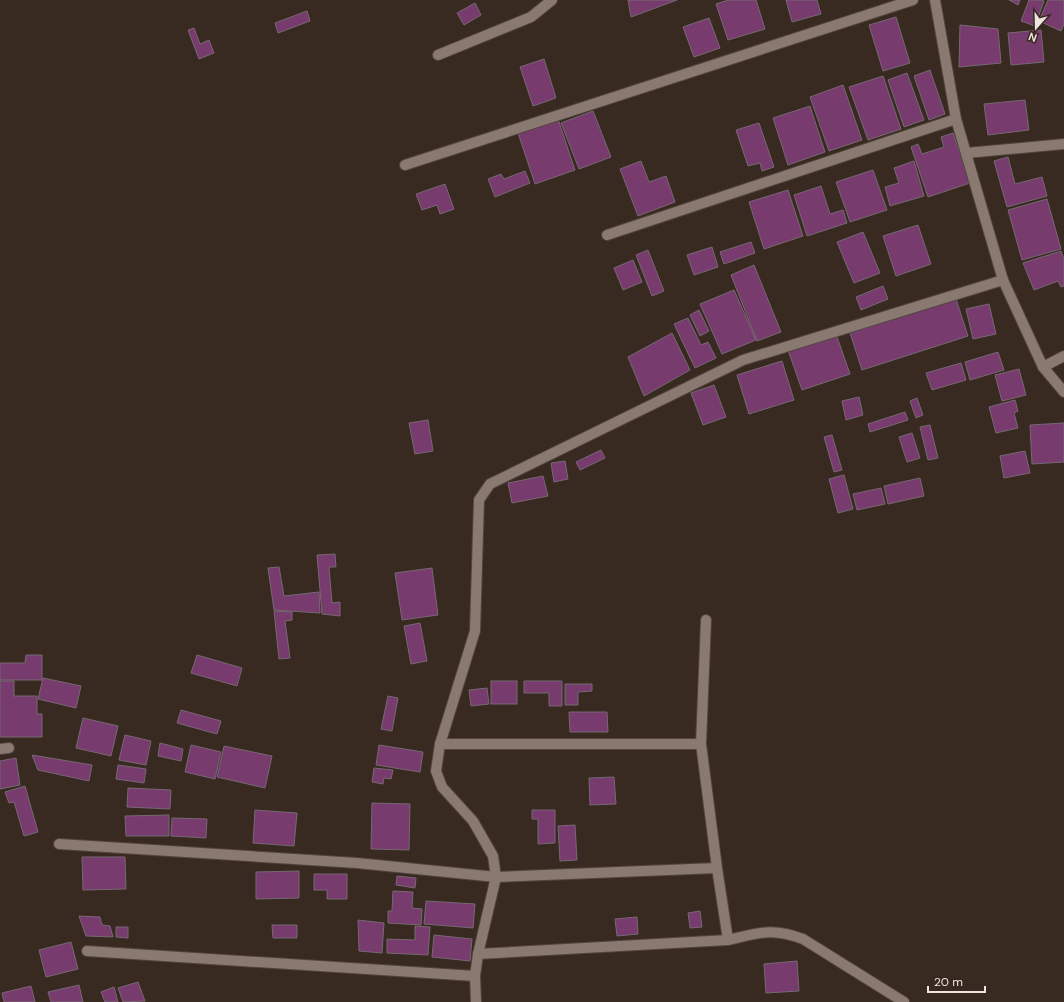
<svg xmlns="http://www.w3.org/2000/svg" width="1064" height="1002" font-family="'DM Sans',sans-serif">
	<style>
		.building { fill: #773b6d; stroke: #776874 }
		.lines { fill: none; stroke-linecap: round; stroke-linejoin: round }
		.minor-casing { stroke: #51453e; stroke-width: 12 }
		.minor { stroke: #8a7970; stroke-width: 10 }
	</style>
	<rect width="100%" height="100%" fill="#382a21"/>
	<g class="building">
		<path d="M628 0H677L631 17Z"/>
		<path d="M728 0H756L765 29 728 40 716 4Z"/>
		<path d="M786 0H817L821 14 792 22Z"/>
		<path d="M1009 0H1020L1018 5Z"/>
		<path d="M1029 0H1040L1044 1 1035 26 1021 21Z"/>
		<path d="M1048 0H1061L1064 1V24L1061 31 1039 21Z"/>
		<path d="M475 3 481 15 464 25 457 13Z"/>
		<path d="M307 11 310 21 278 33 275 23Z"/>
		<path d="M896 17 910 63 883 71 869 25Z"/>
		<path d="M709 18 720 48 694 57 683 27Z"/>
		<path d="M960 25 998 29 1001 63 959 67Z"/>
		<path d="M194 28 200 44 209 40 214 53 199 59 188 30Z"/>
		<path d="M1041 30 1044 62 1011 65 1008 33Z"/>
		<path d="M544 59 556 98 533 106 520 67Z"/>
		<path d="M930 70 945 114 929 120 914 76Z"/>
		<path d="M907 73 924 120 904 127 888 80Z"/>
		<path d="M883 76 901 129 868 140 849 87Z"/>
		<path d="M843 85 862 140 829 151 810 97Z"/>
		<path d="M1025 100 1029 130 988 135 984 104Z"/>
		<path d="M810 106 825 152 788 165 773 118Z"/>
		<path d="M593 111 611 157 579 169 561 123Z"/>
		<path d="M558 119 575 170 535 184 518 133Z"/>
		<path d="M759 123 774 167 762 171 760 163 748 166 736 130Z"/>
		<path d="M953 133 970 183 928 197 911 147 918 144 922 154 944 147 941 137Z"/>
		<path d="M1008 157 1015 184 1042 177 1047 196 1007 207 994 161Z"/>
		<path d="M641 161 649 182 666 176 675 202 638 216 620 169Z"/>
		<path d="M914 161 924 196 890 206 885 187 899 183 894 168Z"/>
		<path d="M873 170 887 210 850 222 836 182Z"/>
		<path d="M525 171 530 183 495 197 488 179 501 174 504 179Z"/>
		<path d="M445 184 454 209 440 214 437 205 422 210 416 194Z"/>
		<path d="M821 186 830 214 843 210 847 223 807 236 794 195Z"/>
		<path d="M788 190 803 236 764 249 749 202Z"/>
		<path d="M1047 199 1061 249 1022 260 1008 210Z"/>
		<path d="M918 225 931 264 896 276 883 236Z"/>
		<path d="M863 232 880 273 854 283 837 242Z"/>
		<path d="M751 242 755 253 724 264 720 252Z"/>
		<path d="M712 247 718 267 694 275 687 255Z"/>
		<path d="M648 250 664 291 652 296 636 255Z"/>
		<path d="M1061 251 1064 259V286L1061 287 1058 281 1034 290 1023 263Z"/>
		<path d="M633 260 642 282 623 290 614 268Z"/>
		<path d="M754 265 781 332 757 341 731 275Z"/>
		<path d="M883 286 888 299 861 310 856 297Z"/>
		<path d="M734 290 756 340 722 354 700 304Z"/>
		<path d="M956 299 968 336 862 370 850 333Z"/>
		<path d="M989 304 996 334 973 339 966 309Z"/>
		<path d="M699 310 709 331 700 336 690 315Z"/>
		<path d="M688 318 701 345 708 342 716 358 695 368 674 324Z"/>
		<path d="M672 333 690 370 644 396 628 357Z"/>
		<path d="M836 334 850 374 802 390 788 350Z"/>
		<path d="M998 352 1004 370 970 380 965 362Z"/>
		<path d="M782 361 794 400 749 414 737 375Z"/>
		<path d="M961 363 966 380 932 390 926 373Z"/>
		<path d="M1019 369 1026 395 1002 401 995 375Z"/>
		<path d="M714 385 726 417 703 425 691 393Z"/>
		<path d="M859 397 863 415 846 420 842 401Z"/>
		<path d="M917 398 923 415 916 418 910 401Z"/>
		<path d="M1015 400 1018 411 1014 413 1018 428 996 433 989 407Z"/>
		<path d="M905 412 908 420 870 432 868 424Z"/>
		<path d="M428 420 433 451 415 454 409 423Z"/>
		<path d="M1064 423V462L1032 464 1030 425Z"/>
		<path d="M930 425 938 458 928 460 920 427Z"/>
		<path d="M912 433 920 458 907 462 899 437Z"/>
		<path d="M832 435 842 470 834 472 824 437Z"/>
		<path d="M601 450 605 458 580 470 576 462Z"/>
		<path d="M1025 451 1030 473 1004 478 1000 456Z"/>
		<path d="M565 461 568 479 554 482 551 463Z"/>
		<path d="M844 475 853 509 838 513 829 479Z"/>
		<path d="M543 476 548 496 512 503 508 483Z"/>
		<path d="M920 478 924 496 888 504 884 486Z"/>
		<path d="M881 488 885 504 857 510 853 494Z"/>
		<path d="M335 554 336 567H329L332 603 340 602V616L322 614 317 555Z"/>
		<path d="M279 567 284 596 319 592 320 613 274 610 268 568Z"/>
		<path d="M432 568 438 615 402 620 395 573Z"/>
		<path d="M274 611 292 612V620L285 621 290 658 279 659Z"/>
		<path d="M420 623 427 661 411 664 404 626Z"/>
		<path d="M26 655H42V680H0V663H25Z"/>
		<path d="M197 655 242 668 237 686 191 673Z"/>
		<path d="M43 678 81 686 76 708 38 699Z"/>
		<path d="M0 681H14V696H37V714H42V737H0Z"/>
		<rect x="491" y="681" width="26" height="23"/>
		<path d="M524 681H562V706H549V693H524Z"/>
		<path d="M565 684H592V691L578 692V705H565Z"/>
		<path d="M487 688 489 704 471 706 469 690Z"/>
		<path d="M388 696 398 698 392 731 381 729Z"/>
		<path d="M181 710 221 721 217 734 177 723Z"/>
		<path d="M569 712H607L608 732H570Z"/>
		<path d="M83 718 118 726 111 756 76 748Z"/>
		<path d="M125 735 151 741 146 765 119 760Z"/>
		<path d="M160 743 183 749 181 761 158 756Z"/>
		<path d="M191 745 221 752 215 779 185 772Z"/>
		<path d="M379 745 423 752 420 772 376 765Z"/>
		<path d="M224 746 272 756 265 788 217 777Z"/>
		<path d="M32 755 92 765 89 781 38 770Z"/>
		<path d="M16 758 20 785 0 789V761Z"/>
		<path d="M118 765 146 769 144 783 116 779Z"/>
		<path d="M374 768 393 770 391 779 384 778 383 784 372 782Z"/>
		<path d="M614 777 616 804 590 805 589 778Z"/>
		<path d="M25 786 38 832 24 836 14 802 9 803 5 792Z"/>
		<path d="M128 788 171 790 170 809 127 807Z"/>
		<path d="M372 803 410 804 409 850 371 849Z"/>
		<path d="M255 810 297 813 294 846 253 843Z"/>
		<path d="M532 810H555V843L538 844V819H532Z"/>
		<path d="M169 815V836H126L125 816Z"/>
		<path d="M172 818 207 819 206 838 171 836Z"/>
		<path d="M575 825 577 860 560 861 558 826Z"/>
		<path d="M82 857H125L126 889 83 890Z"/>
		<path d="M299 871V898L256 899V872Z"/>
		<path d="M314 874H347V899H327V890H314Z"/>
		<path d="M397 876 416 878 415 888 396 885Z"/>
		<path d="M393 891 413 892 412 908 422 909 421 925 388 923V911H392Z"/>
		<path d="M426 901 475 904 473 928 424 924Z"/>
		<path d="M700 911 702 927 690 928 688 913Z"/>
		<path d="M79 916 100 917 102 925 110 926 113 937 86 936Z"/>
		<path d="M637 917 638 934 617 936 615 919Z"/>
		<path d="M358 920 384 923 382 953 359 951Z"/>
		<path d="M272 925H297V938H273Z"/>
		<path d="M415 926 430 927 428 955 387 953V939L415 940Z"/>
		<path d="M116 927H128V938L116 937Z"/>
		<path d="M434 935 472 939 470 961 432 957Z"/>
		<path d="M71 942 78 969 46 977 39 950Z"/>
		<path d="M797 961 799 991 766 993 764 964Z"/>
		<path d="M138 982 145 1001 123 1002 118 988Z"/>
		<path d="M79 985 83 1002H51L48 992Z"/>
		<path d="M31 986 35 1002H4L2 993Z"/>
		<path d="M114 987 118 1002H105L101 992Z"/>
	</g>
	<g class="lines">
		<defs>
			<g id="minor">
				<path d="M935 0 956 119 1003 280 1043 367 1064 392"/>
				<path d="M438 55 531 17 552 0"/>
				<path d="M966 153 1064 144"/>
				<path d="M405 165 913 0"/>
				<path d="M607 235 956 119"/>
				<path d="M1043 367 1064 356"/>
				<path d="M706 620 701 744 717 868 728 940"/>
				<path d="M440 744H701"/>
				<path d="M0 749 9 748"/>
				<path d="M59 844 357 863 496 877 717 868"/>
				<path d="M87 951 475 976"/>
				<path d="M478 954 728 940C759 933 772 927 803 939L904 1002"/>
				<path d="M476 1002 475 976 478 954 496 877 493 856 473 821 442 787 436 771 440 744 475 631 479 500 490 484 743 360 1003 280"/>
			</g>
		</defs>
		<use href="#minor" class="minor-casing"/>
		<use href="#minor" class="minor"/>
	</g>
	<g transform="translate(1036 28) rotate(200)" stroke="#382a21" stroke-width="3" paint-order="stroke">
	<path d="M0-3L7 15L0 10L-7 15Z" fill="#eee5df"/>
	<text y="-6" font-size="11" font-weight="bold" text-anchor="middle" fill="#eee5df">N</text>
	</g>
	<path d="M928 986v6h57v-6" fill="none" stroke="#eee5df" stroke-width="2"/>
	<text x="934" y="986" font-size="12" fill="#eee5df" stroke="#382a21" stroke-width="3" paint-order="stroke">20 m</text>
</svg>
